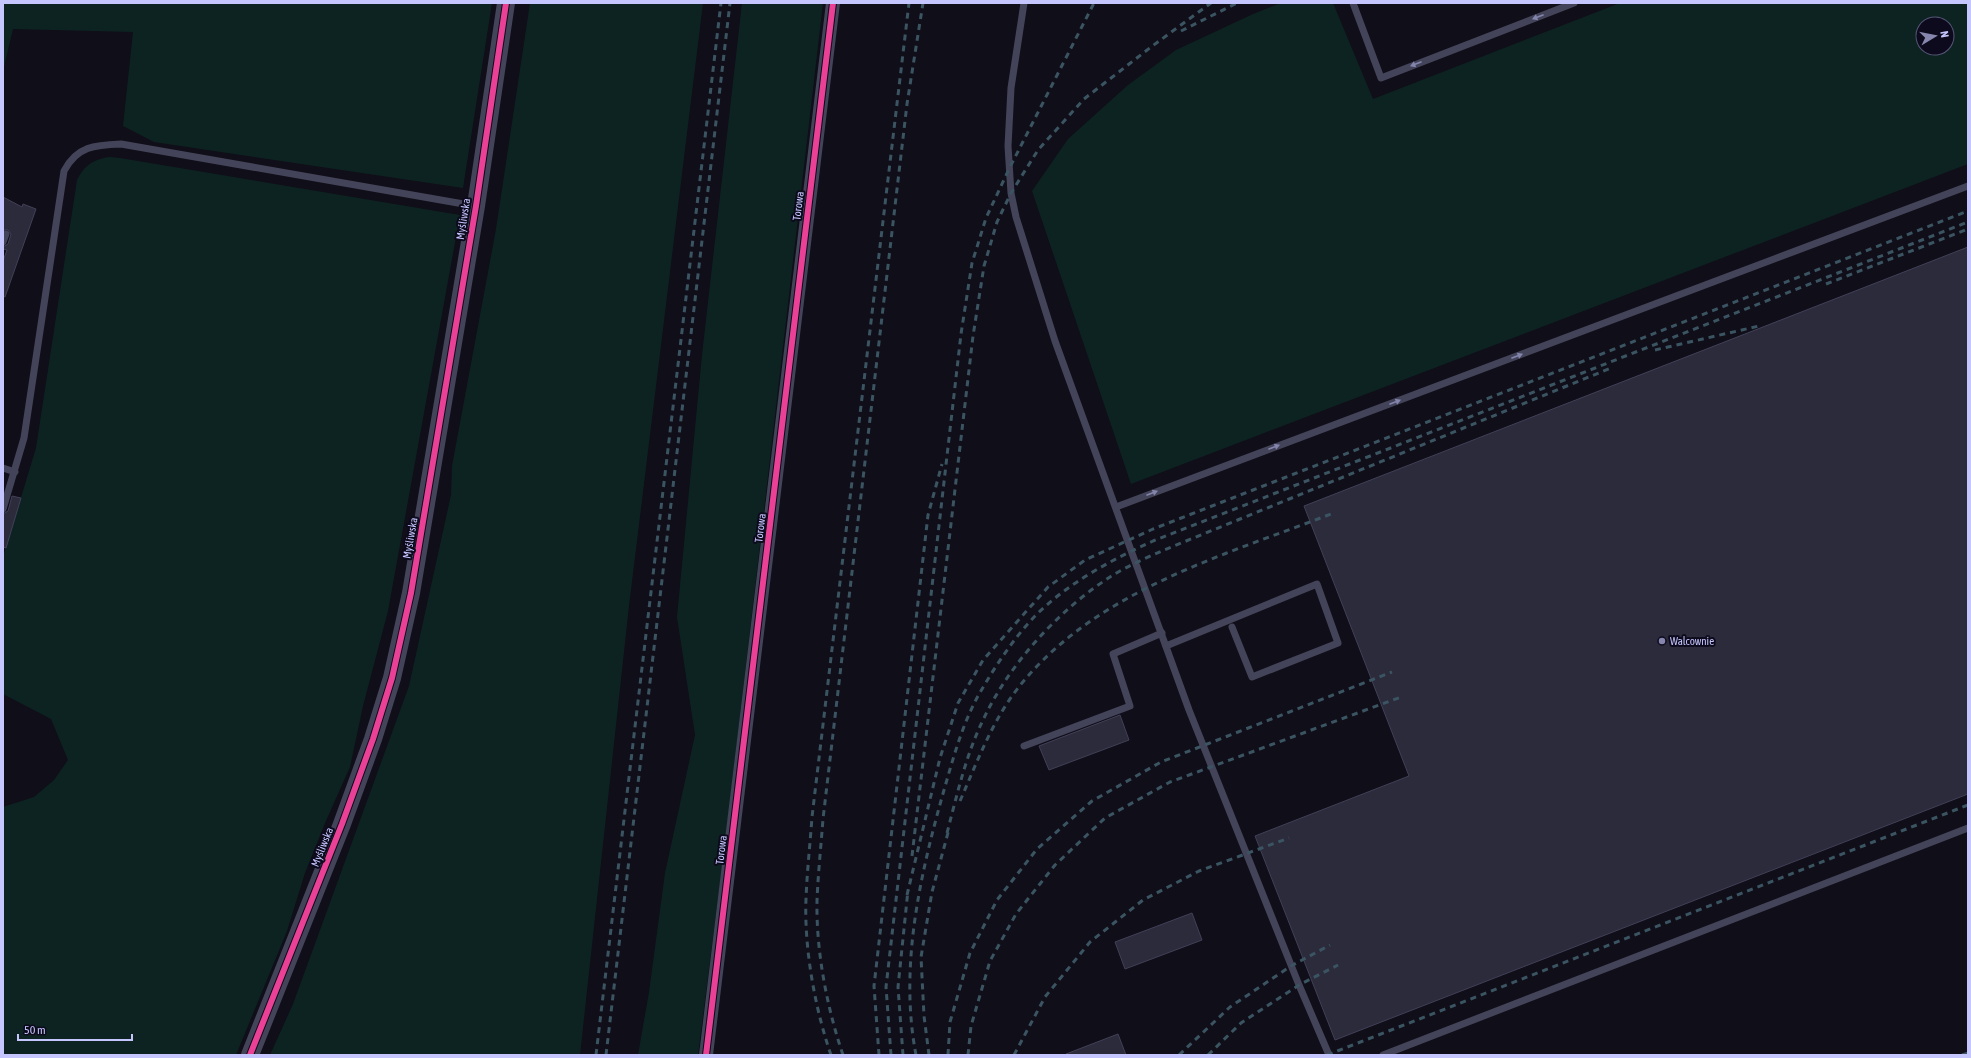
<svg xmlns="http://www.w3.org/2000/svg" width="1971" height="1058" font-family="'Asap Condensed',sans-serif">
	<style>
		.green { fill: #0d2322; fill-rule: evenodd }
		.building { fill: #2c2b3c; stroke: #414058 }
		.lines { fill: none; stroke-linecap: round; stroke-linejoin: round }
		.service { stroke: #434459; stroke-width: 7 }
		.minor { stroke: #434459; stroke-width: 14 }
		.tertiary { stroke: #434459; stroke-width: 18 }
		.rail { stroke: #3b5462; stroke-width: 3; stroke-dasharray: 6 5; stroke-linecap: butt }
		.cycleway-casing { stroke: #0c0a1c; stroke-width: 8 }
		.cycleway { stroke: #ea4096; stroke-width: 6 }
		.oneway { fill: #8485ac }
		.poi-dot { fill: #8686ae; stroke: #0c0a1c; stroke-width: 1.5 }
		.labels { text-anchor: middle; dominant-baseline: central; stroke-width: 4; stroke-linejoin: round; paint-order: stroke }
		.street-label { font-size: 11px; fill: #c6c6ff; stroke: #0c0a1c }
		.poi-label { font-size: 11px; fill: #c6c6ff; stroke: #0c0a1c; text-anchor: start }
	</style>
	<rect width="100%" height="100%" fill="#100e18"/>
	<g class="green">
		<path d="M3 3H492L463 188 154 142 123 126 133 32 13 29 3 71Z"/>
		<path d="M530 3H703L629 606 580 1055H270L293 1004 409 686 451 495 452 466 496 229Z"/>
		<path d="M742 3H823L728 819 698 1055H638L649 992 665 873 695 735 677 617 702 355Z"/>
		<path d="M1281 3H1333L1373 99 1620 3H1968V164L1131 484 1032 191 1068 139 1128 85 1176 50 1253 14ZM1923 24H1947V48H1923Z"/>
		<path d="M109 157 120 158 460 215 388 611 363 706 350 767 325 823 305 873 287 931 236 1055H3V807L34 797 54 780 68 760 51 719 3 694V557L36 448 77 180C85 165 92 160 109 157Z"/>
	</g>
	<g class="building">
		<path d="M3 197 22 207 23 204 36 209 5 297 3 296V261L7 250 3 249V247L8 244 11 234 8 230H3Z"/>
		<path d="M1968 247V794L1335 1040 1255 836 1409 776 1304 506Z"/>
		<path d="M12 496 21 498 6 548 3 547V514L8 511Z"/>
		<path d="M1120 715 1129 740 1049 770 1039 746Z"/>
		<path d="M1192 913 1202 940 1125 969 1115 942Z"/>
		<path d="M1118 1034 1126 1055H1066V1054Z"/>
	</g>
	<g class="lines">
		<g class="service">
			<path d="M1024 3 1011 88 1008 146 1011 193 1016 217 1055 341 1189 710 1299 985 1329 1055"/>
			<path d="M1353 3 1381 78 1574 3"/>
			<path d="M3 242 6 234"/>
			<path d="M3 468 15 472"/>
			<path d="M1116 507 1968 186"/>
			<path d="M3 509 24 438 64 171C77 146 95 145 121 144L475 206"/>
			<path d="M1166 646 1317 584 1338 643 1252 677 1232 627"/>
			<path d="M1024 746 1130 706 1113 654 1162 633"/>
			<path d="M1383 1055 1968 828"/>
		</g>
		<path class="minor" d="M706 1055 833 3"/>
		<path class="tertiary" d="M250 1055 342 824 373 739 392 678 411 593 476 206 506 3"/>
		<g class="rail">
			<path d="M1181 31 1237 3"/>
			<path d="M1826 284 1968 229"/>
			<path d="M1655 350 1759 326"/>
			<path d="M960 801C978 760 993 718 1022 683 1099 590 1222 556 1331 514"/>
			<path d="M947 833C957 795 966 754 984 718 1010 663 1059 610 1110 577 1127 566 1146 558 1164 550L1611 368"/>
			<path d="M912 856 973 336 984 266 997 222 1011 193 1038 150 1084 99 1151 47 1211 3"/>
			<path d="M907 895 940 758 958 703 983 660 1048 587 1085 560 1153 529 1968 211"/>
			<path d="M596 1055 721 3"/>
			<path d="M606 1055 730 3"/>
			<path d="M831 1055C815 1009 804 948 806 899 807 872 810 845 812 817L909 3"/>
			<path d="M843 1055C827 1008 816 951 817 901 818 874 821 846 823 819L907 104 923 3"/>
			<path d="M879 1055 874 986 928 515 942 464"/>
			<path d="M891 1055 886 987 961 334 972 263 986 218 1009 169 1094 3"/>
			<path d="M903 1055 898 987 908 890"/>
			<path d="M916 1055C899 967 920 875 944 790 953 759 962 725 978 696 994 668 1013 639 1035 616 1068 583 1111 560 1153 541L1968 222"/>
			<path d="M929 1055 924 1016 921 957 932 892 949 829"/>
			<path d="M948 1055 950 1022 970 953 997 900 1037 849 1092 801 1161 762 1392 672"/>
			<path d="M968 1055 971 1026 990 961 1016 914 1055 865 1105 818 1170 782 1401 697"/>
			<path d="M1014 1055 1045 997 1090 942 1143 900 1199 871 1289 838"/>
			<path d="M1179 1055 1230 1007 1291 966 1330 945"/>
			<path d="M1208 1055 1241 1023 1299 985 1338 965"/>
			<path d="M1327 1055 1968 805"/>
			<path d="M1962 1055 1968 1053"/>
		</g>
		<defs>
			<g id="cycleway">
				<path d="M250 1055 342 824 373 739 392 678 411 593 476 206 506 3"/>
				<path d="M706 1055 833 3"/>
			</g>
		</defs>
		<use href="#cycleway" class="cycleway-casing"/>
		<use href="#cycleway" class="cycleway"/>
	</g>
	<defs><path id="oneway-solid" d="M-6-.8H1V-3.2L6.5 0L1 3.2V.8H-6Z"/></defs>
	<g class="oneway">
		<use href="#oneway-solid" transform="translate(1538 17) rotate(159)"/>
		<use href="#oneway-solid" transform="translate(1416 64) rotate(159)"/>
		<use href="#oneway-solid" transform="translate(1517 356) rotate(-21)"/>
		<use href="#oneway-solid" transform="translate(1395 402) rotate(-21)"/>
		<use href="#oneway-solid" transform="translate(1274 447) rotate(-21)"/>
		<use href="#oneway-solid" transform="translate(1152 493) rotate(-21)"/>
	</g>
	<circle class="poi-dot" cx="1662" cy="641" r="4"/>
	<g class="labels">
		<g class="street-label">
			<text transform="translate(798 206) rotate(-83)">Torowa</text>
			<text transform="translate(463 219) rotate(-81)">Myśliwska</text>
			<text transform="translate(760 528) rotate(-83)">Torowa</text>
			<text transform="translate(410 538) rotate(-80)">Myśliwska</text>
			<text transform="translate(322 847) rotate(-68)">Myśliwska</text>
			<text transform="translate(721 850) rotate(-83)">Torowa</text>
		</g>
		<g class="poi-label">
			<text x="1670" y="641">Walcownie</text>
		</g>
	</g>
	<rect width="1971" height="1058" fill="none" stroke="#c6c6ff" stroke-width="8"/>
	<g transform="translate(1935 36) rotate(80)"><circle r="19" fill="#0c0a1c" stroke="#565577"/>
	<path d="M0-3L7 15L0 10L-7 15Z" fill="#8686ae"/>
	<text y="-6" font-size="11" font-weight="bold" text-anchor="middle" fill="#c6c6ff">N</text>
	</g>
	<path d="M18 1034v6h114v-6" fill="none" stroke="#c6c6ff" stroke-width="2"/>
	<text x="24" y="1034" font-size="12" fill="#c6c6ff" stroke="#0c0a1c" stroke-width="3" paint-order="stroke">50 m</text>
</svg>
